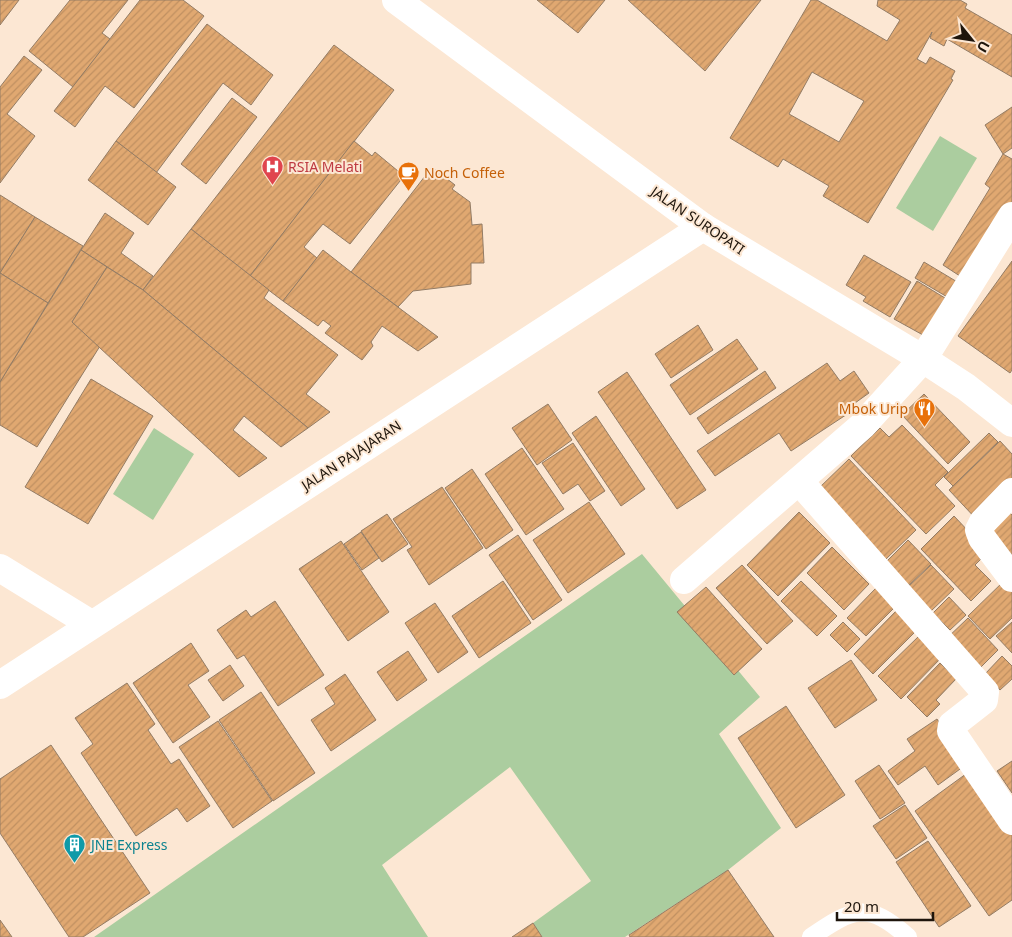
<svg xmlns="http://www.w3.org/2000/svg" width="1012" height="937" font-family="'Noto Sans',sans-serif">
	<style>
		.green { fill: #abcd9f }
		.building { fill: url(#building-hatch); stroke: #937c65; fill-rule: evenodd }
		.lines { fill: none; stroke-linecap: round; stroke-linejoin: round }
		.service { stroke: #fff; stroke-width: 18 }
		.minor { stroke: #fff; stroke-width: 28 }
		.tertiary { stroke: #fff; stroke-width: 28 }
		.labels { text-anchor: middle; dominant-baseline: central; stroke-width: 4; stroke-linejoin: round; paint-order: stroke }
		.health-label { font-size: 14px; fill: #be3a42; stroke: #fce7d3; text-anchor: start }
		.food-label { font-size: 14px; fill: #c56008; stroke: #fce7d3; text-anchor: start }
		.street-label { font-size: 14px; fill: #1e150c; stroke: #fce7d3 }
		.culture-label { font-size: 14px; fill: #0d838f; stroke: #fce7d3; text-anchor: start }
	</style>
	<defs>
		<pattern id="building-hatch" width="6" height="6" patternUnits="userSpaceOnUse" patternTransform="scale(1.25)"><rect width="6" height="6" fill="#e0a871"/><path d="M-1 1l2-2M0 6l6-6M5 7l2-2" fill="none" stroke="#c09061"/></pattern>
	</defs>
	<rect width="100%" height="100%" fill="#fce7d3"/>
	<g class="green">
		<path d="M940 136 977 158 933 231 896 208Z"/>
		<path d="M154 428 194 454 153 520 113 494Z"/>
		<path d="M642 554 760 697 719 734 781 828 728 870 625 937H542L533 923 591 881 510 767 382 865 428 937H94Z"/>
	</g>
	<g class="building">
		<path d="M0 0H19L0 25Z"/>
		<path d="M70 0H128L102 33 110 39 73 87 29 51Z"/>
		<path d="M140 0H183L204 16 134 108 105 86 75 127 54 111Z"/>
		<path d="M537 0H605L578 33Z"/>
		<path d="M628 0H761L705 71Z"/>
		<path d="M811 0H817L887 41 900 20 877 6 878 0H960L967 4 965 8 1012 35V77L947 39 944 46 930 38 932 32 917 59 926 64 930 57 955 71 951 79 953 80 868 223 823 196 829 186 783 159 778 167 730 138ZM812 72 864 101 839 142 789 114Z"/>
		<path d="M207 24 273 75 251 105 223 83 156 173 116 141Z"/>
		<path d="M334 45 394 90 250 276 191 229Z"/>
		<path d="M24 56 42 70 7 114 35 136 0 183V87Z"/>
		<path d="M232 98 257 117 206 184 181 164Z"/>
		<path d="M1012 107V148L1003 154 985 125Z"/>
		<path d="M116 141 176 187 148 225 88 180Z"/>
		<path d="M354 141 372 156 375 152 404 176 350 244 323 224 304 247 317 258 283 301 250 276Z"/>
		<path d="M1003 154 1012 159V205L966 280 943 265 990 188 985 184Z"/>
		<path d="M432 167 455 185 452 189 470 202 472 225 482 224 484 263H471V284L413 291 398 307 351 272Z"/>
		<path d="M0 195 35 217 0 273Z"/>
		<path d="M105 213 134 233 121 253 153 276 143 290 81 250Z"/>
		<path d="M35 217 83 246 48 303 0 273Z"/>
		<path d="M191 229 269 290 264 298 338 355 306 394 330 412 308 428 143 290Z"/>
		<path d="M81 250 107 267 72 322 100 346 37 447 0 425V382Z"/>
		<path d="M323 250 351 272 438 337 418 351 382 326 371 342 373 346 362 360 325 333 331 326 323 320 318 326 283 301Z"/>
		<path d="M864 255 911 282 890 317 863 301 866 297 846 285Z"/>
		<path d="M1012 261V370L1010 373 958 336Z"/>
		<path d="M924 262 959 283 949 298 915 278Z"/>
		<path d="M107 267 143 290 308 428 281 447 244 416 233 430 267 458 239 477 72 322Z"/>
		<path d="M0 273 48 303 0 382Z"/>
		<path d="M917 281 945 298 923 335 894 319Z"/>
		<path d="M698 325 713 350 671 378 655 354Z"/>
		<path d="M737 339 758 369 690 415 670 385Z"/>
		<path d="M827 363 840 381 854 371 869 393 855 403 858 407 791 451 779 433 715 476 697 451Z"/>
		<path d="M765 371 776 388 708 434 697 418Z"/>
		<path d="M627 372 706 490 677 509 598 392Z"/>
		<path d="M91 379 153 416 88 524 25 487Z"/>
		<path d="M924 394 970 442 948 464 902 415Z"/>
		<path d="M548 404 572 440 537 465 512 428Z"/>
		<path d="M596 416 645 489 621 506 572 433Z"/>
		<path d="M902 425 948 472 935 485 955 506 926 534 851 456 880 428 889 437Z"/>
		<path d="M989 433 998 442 953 486 944 477Z"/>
		<path d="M1000 441 1012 454V490L979 522 949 490Z"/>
		<path d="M573 443 605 491 590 501 578 484 563 494 542 463Z"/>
		<path d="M522 448 564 509 526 535 485 474Z"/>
		<path d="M849 459 916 530 885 560 818 489Z"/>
		<path d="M472 469 513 530 486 549 445 488Z"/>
		<path d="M442 487 483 548 429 585 407 550 412 547 393 519Z"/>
		<path d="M589 502 625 554 568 593 533 540Z"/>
		<path d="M1007 510 1012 515V555L987 530Z"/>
		<path d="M799 512 830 543 778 596 747 565Z"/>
		<path d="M387 514 408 544 382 562 361 531Z"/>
		<path d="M954 516 988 552 975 565 991 581 971 601 921 549Z"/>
		<path d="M361 532 379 558 362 570 344 544Z"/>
		<path d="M518 535 562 600 533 620 489 555Z"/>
		<path d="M908 540 931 564 907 587 885 563Z"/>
		<path d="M341 541 389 612 348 641 299 569Z"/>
		<path d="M832 547 869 584 844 610 807 573Z"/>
		<path d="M742 565 793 621 767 644 716 588Z"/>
		<path d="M931 565 954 589 931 611 908 587Z"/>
		<path d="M1006 579 1012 585V618L990 639 968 616Z"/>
		<path d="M503 581 531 623 479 658 452 616Z"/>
		<path d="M801 581 837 616 817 636 781 601Z"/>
		<path d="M706 587 762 649 734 675 677 612Z"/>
		<path d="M876 588 895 607 866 636 847 618Z"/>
		<path d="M949 597 966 615 950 630 933 613Z"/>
		<path d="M275 601 324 675 278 706 244 655 237 659 217 630 246 610 251 617Z"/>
		<path d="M435 603 468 652 438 673 405 623Z"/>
		<path d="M898 609 918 629 873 674 854 654Z"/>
		<path d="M968 618 998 650 976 672 945 640Z"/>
		<path d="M843 622 860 639 847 652 830 635Z"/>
		<path d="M1012 622V653L996 636Z"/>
		<path d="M921 634 943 656 901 699 878 676Z"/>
		<path d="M191 643 209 671 188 685 210 717 173 743 133 683Z"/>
		<path d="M408 651 427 680 397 701 377 672Z"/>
		<path d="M1002 656 1012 666V679L1000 690 985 674Z"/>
		<path d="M851 660 877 700 835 728 808 688Z"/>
		<path d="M940 663 956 679 936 700 940 704 927 717 907 697Z"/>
		<path d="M230 665 244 686 223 701 208 680Z"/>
		<path d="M345 674 376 720 331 751 311 720 335 704 325 688Z"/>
		<path d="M127 683 155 724 148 730 171 764 179 759 210 806 187 822 177 808 136 836 81 753 93 744 75 718Z"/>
		<path d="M261 692 315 773 273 801 219 720Z"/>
		<path d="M786 706 845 795 796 828 738 738Z"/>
		<path d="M937 719 967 764 938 785 925 766 898 785 888 771 915 751 907 739Z"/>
		<path d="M218 721 272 801 233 828 179 747Z"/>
		<path d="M51 745 150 893 83 937H69L0 833V779Z"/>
		<path d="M1012 761V793L997 771Z"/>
		<path d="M879 765 905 803 880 819 855 781Z"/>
		<path d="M970 771 1012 830V900L989 916 915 811Z"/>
		<path d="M905 805 927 838 896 859 873 826Z"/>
		<path d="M928 841 971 906 939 927 896 862Z"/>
		<path d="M728 870 774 937H630L629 935Z"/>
		<path d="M0 920 12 937H0Z"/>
		<path d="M533 923 542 937H512Z"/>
	</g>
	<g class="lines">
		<path class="service" d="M811 937C853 908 868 901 908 937"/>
		<g class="minor">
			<path d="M799 481 985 692 984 700 952 725 951 731 1012 821"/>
			<path d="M1012 492 983 522 979 530 982 538 1012 578"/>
			<path d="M0 568 91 624"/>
			<path d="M684 580 862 426 923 359 1012 216"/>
		</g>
		<g class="tertiary">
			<path d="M396 0 703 227 923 359 966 387 1012 423"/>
			<path d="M0 685 703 227"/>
		</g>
	</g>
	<defs>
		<symbol id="hospital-pin" viewBox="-11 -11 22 30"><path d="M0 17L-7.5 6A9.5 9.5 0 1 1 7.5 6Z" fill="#e0444e" stroke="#fce7d3"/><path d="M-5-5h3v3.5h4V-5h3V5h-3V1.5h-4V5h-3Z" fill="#fff"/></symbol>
		<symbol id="cafe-pin" viewBox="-11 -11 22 30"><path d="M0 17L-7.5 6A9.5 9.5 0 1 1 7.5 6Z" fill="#e8710a" stroke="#fce7d3"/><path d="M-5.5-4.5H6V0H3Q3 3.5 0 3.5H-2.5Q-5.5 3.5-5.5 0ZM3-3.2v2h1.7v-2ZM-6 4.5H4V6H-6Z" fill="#fff"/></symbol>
		<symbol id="restaurant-pin" viewBox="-11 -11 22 30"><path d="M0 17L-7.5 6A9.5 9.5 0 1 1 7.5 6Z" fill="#e8710a" stroke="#fce7d3"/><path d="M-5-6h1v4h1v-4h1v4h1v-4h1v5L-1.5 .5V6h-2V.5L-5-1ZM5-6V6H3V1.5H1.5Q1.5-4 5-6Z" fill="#fff"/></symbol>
		<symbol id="building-pin" viewBox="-11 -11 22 30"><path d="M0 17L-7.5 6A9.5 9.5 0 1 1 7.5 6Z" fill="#0f9aa8" stroke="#fce7d3"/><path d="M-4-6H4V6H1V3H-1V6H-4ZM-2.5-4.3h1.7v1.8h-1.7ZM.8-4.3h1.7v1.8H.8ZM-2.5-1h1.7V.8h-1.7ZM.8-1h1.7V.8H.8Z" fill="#fff"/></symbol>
	</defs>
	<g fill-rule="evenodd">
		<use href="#hospital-pin" x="260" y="154" width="25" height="34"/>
		<use href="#cafe-pin" x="396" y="160" width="25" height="34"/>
		<use href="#restaurant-pin" x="912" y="396" width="25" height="34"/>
		<use href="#building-pin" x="62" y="832" width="25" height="34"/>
	</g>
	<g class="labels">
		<g class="health-label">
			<text x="288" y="166">RSIA Melati</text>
		</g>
		<g class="food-label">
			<text x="424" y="172">Noch Coffee</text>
			<text x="908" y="408" text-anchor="end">Mbok Urip</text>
		</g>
		<g class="street-label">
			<text transform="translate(698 220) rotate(34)">JALAN SUROPATI</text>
			<text transform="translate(351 455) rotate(-33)">JALAN PAJAJARAN</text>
		</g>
		<g class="culture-label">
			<text x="91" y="844">JNE Express</text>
		</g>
	</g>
	<g transform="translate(972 40) rotate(120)" stroke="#fce7d3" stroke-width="4" paint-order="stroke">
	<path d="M0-4L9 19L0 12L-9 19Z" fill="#1e150c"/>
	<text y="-8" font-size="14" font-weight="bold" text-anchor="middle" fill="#1e150c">U</text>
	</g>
	<path d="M837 912v8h96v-8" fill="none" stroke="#1e150c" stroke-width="2.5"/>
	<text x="844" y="912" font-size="15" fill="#1e150c" stroke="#fce7d3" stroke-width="4" paint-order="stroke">20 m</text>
</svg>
